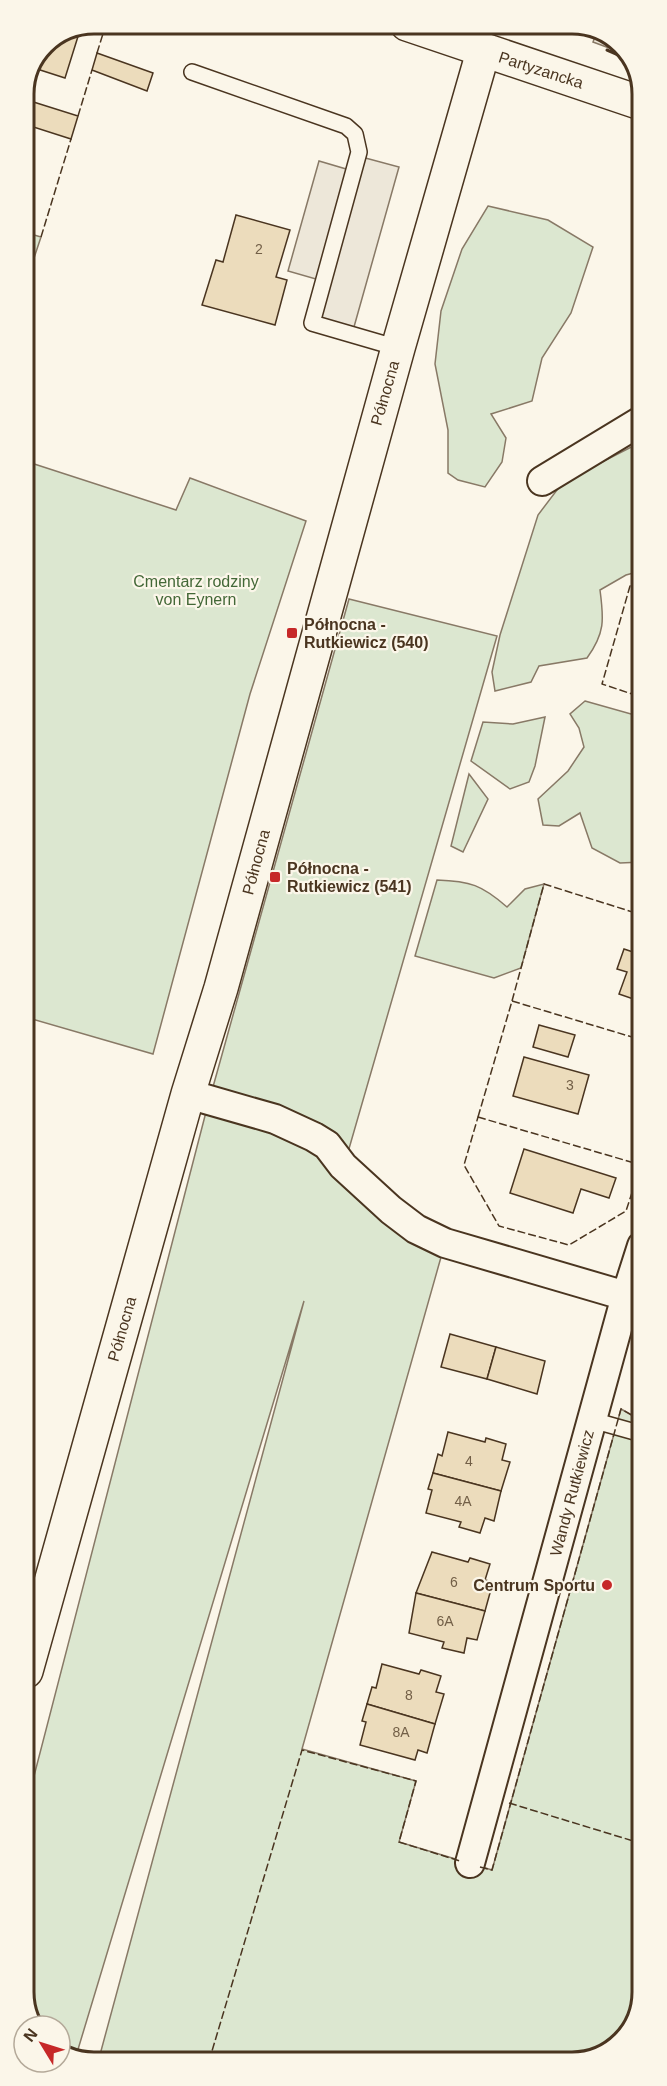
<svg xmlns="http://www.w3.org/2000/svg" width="667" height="2086" font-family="Helvetica,sans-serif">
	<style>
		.green { fill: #dce7d0; stroke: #887966; stroke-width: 1.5 }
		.parking { fill: #ede7d9; stroke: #887966; stroke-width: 1.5 }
		.building { fill: #ecdcbc; stroke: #4a3520; stroke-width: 1.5 }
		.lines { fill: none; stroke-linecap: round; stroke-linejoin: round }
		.service-casing { stroke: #4a3520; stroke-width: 18 }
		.minor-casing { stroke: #4a3520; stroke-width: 32 }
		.tertiary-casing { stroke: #4a3520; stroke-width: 36 }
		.secondary-casing { stroke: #4a3520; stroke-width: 36 }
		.service { stroke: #fbf6e9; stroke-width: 15 }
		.minor { stroke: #fbf6e9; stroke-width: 28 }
		.tertiary { stroke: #fbf6e9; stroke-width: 33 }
		.secondary { stroke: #fbf6e9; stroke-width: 33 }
		.fence { stroke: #4a3520; stroke-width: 1.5; stroke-dasharray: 8 3; stroke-linecap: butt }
		.wall { stroke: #4a3520; stroke-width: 3 }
		.poi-dot { fill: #c62828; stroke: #fbf6e9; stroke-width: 2 }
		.labels { text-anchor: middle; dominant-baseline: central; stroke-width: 4.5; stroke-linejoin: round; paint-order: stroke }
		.number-label { font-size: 14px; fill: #725f47 }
		.street-label { font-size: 16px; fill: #4a3520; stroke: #fbf6e9 }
		.park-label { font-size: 16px; fill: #436837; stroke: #fbf6e9 }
		.poi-label { font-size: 16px; font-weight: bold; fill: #4a3520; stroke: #fbf6e9; text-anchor: start }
		.rim { fill: none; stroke: #4a3520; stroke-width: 3 }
	</style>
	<rect width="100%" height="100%" fill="#fbf6e9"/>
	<g class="green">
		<path d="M488 206 548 220 593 247 571 313 542 358 532 401 491 414 506 438 502 462 485 487 458 480 448 473V430L435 364 441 311 462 249Z"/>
		<path d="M24 232 41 237 24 288Z"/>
		<path d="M641 442V571L626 575 600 590C604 620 605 633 587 658L539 666 531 682 495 691 492 672 500 635 538 515 563 482Z"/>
		<path d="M25 461 176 510 190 478 306 521 250 694 153 1054 25 1017Z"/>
		<path d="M349 599 497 636 344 1166 445 1243 302 1749 416 1781 399 1842 492 1870 621 1409 642 1421 643 1992 628 2035 591 2060 98 2062 304 1301 76 2056 60 2050V2026H37L26 2010V1807L206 1112Z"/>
		<path d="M585 701 631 714 641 713 642 862 620 863 592 848 580 813 559 826 543 825 538 799 568 771 584 747 579 728 570 714Z"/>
		<path d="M545 717 535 766 529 782 510 789 471 761 483 722 513 724Z"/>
		<path d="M469 774 488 799 463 852 451 846Z"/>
		<path d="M437 880C470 881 482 885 507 907L525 889 544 884 521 968 494 978 415 956Z"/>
	</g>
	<g class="parking">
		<path d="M597 32 619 41 628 55 593 42Z"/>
		<path d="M358 156 399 167 352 334 312 323 323 281 288 271 319 161 353 171Z"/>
	</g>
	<g class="building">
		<path d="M80 30 65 78 34 68 45 44Z"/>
		<path d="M97 53 153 73 147 91 92 70Z"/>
		<path d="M24 99 78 116 71 139 24 124Z"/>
		<path d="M236 215 290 230 276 277 287 280 275 325 202 305 216 260 223 262Z"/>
		<path d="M638 935 642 936V1002L619 994 627 972 617 969 624 949 633 952Z"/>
		<path d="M539 1025 575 1035 568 1057 533 1047Z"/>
		<path d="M524 1057 589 1075 578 1114 513 1096Z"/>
		<path d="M524 1149 616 1178 609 1198 581 1189 573 1213 510 1193Z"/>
		<path d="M450 1334 496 1347 487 1379 441 1367Z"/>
		<path d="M496 1347 545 1361 537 1394 487 1379Z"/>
		<path d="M448 1432 485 1442 486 1438 506 1444 502 1460 510 1462 501 1491 433 1473 438 1454 442 1456Z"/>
		<path d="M433 1473 501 1491 494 1521 485 1518 480 1533 459 1527 461 1522 426 1513 432 1490 428 1489Z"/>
		<path d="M432 1552 468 1562 470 1558 490 1564 485 1580 493 1582 485 1611 416 1593Z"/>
		<path d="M416 1593 485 1611 477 1640 467 1638 464 1653 442 1648 444 1642 409 1633Z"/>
		<path d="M382 1664 419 1674 421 1670 441 1676 436 1692 444 1694 435 1724 367 1704 372 1687 376 1688Z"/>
		<path d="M367 1704 435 1724 427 1753 418 1750 415 1760 360 1745 366 1722 362 1721Z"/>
	</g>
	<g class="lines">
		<defs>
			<g id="service">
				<path d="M192 72 346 126 355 134 359 152 312 323 398 348"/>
				<path d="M592 1420 642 1434"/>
			</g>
			<g id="minor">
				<path d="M542 481 641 421"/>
				<path d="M188 1094 275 1119 314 1137 327 1145 343 1166 391 1210 416 1229 445 1243 626 1296 470 1863"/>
				<path d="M642 1246 626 1296 642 1301"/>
			</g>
			<path id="tertiary" d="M26 1671 188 1094 221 988 398 348 483 52"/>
			<path id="secondary" d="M407 24 641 103"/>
		</defs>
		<use href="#service" class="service-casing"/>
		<use href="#minor" class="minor-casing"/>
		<use href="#tertiary" class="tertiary-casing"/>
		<use href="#secondary" class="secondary-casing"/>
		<use href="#service" class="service"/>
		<use href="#minor" class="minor"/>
		<use href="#tertiary" class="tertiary"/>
		<use href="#secondary" class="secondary"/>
		<g class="fence">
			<path d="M97 53 106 24"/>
			<path d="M78 116 92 70"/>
			<path d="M41 237 71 139"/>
			<path d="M641 590 630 586 602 684 641 697"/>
			<path d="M512 1001 544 884 642 915"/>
			<path d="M478 1117 641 1165 626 1211 569 1245 499 1226 464 1165Z"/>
			<path d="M478 1117 512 1001 642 1040"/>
			<path d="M509 1803 643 1844"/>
			<path d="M480 1867 492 1870 621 1409 642 1421"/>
			<path d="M209 2061 302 1750 416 1781 399 1842 460 1861"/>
		</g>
		<g class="wall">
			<path d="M543 24 561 30 563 24"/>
			<path d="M607 50 630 60"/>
		</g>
	</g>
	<g class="poi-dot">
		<rect x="286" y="627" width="12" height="12" rx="3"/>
		<rect x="269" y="871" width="12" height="12" rx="3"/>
		<circle cx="607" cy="1585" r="6"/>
	</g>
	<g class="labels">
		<g class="number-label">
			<text x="259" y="249">2</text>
			<text x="570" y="1085">3</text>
			<text x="469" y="1461">4</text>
			<text x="463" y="1501">4A</text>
			<text x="454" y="1582">6</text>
			<text x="445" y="1621">6A</text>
			<text x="409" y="1695">8</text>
			<text x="401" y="1732">8A</text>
		</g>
		<g class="street-label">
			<text transform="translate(541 70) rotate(18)">Partyzancka</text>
			<text transform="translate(385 393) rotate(-74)">Północna</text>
			<text transform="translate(256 862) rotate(-75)">Północna</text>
			<text transform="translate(122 1329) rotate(-74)">Północna</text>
			<text transform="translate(572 1493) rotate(-75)">Wandy Rutkiewicz</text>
		</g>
		<g class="park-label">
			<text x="196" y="581">Cmentarz rodziny<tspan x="196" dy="18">von Eynern</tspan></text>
		</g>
		<g class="poi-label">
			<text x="304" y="624">Północna -<tspan x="304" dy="18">Rutkiewicz (540)</tspan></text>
			<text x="287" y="868">Północna -<tspan x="287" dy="18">Rutkiewicz (541)</tspan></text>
			<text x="595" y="1585" text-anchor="end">Centrum Sportu</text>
		</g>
	</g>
	<path d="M0 0H667V2086H0ZM94 34H572A60 60 0 0 1 632 94V1992A60 60 0 0 1 572 2052H94A60 60 0 0 1 34 1992V94A60 60 0 0 1 94 34Z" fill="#fbf6e9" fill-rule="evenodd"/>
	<path class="rim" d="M94 34H572A60 60 0 0 1 632 94V1992A60 60 0 0 1 572 2052H94A60 60 0 0 1 34 1992V94A60 60 0 0 1 94 34Z"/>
	<g transform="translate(42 2044) rotate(308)"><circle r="28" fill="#fbf6e9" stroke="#b4a999" stroke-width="1.5"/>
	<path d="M0-4.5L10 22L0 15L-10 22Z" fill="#c62828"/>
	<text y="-9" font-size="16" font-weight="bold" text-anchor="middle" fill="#4a3520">N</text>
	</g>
</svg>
